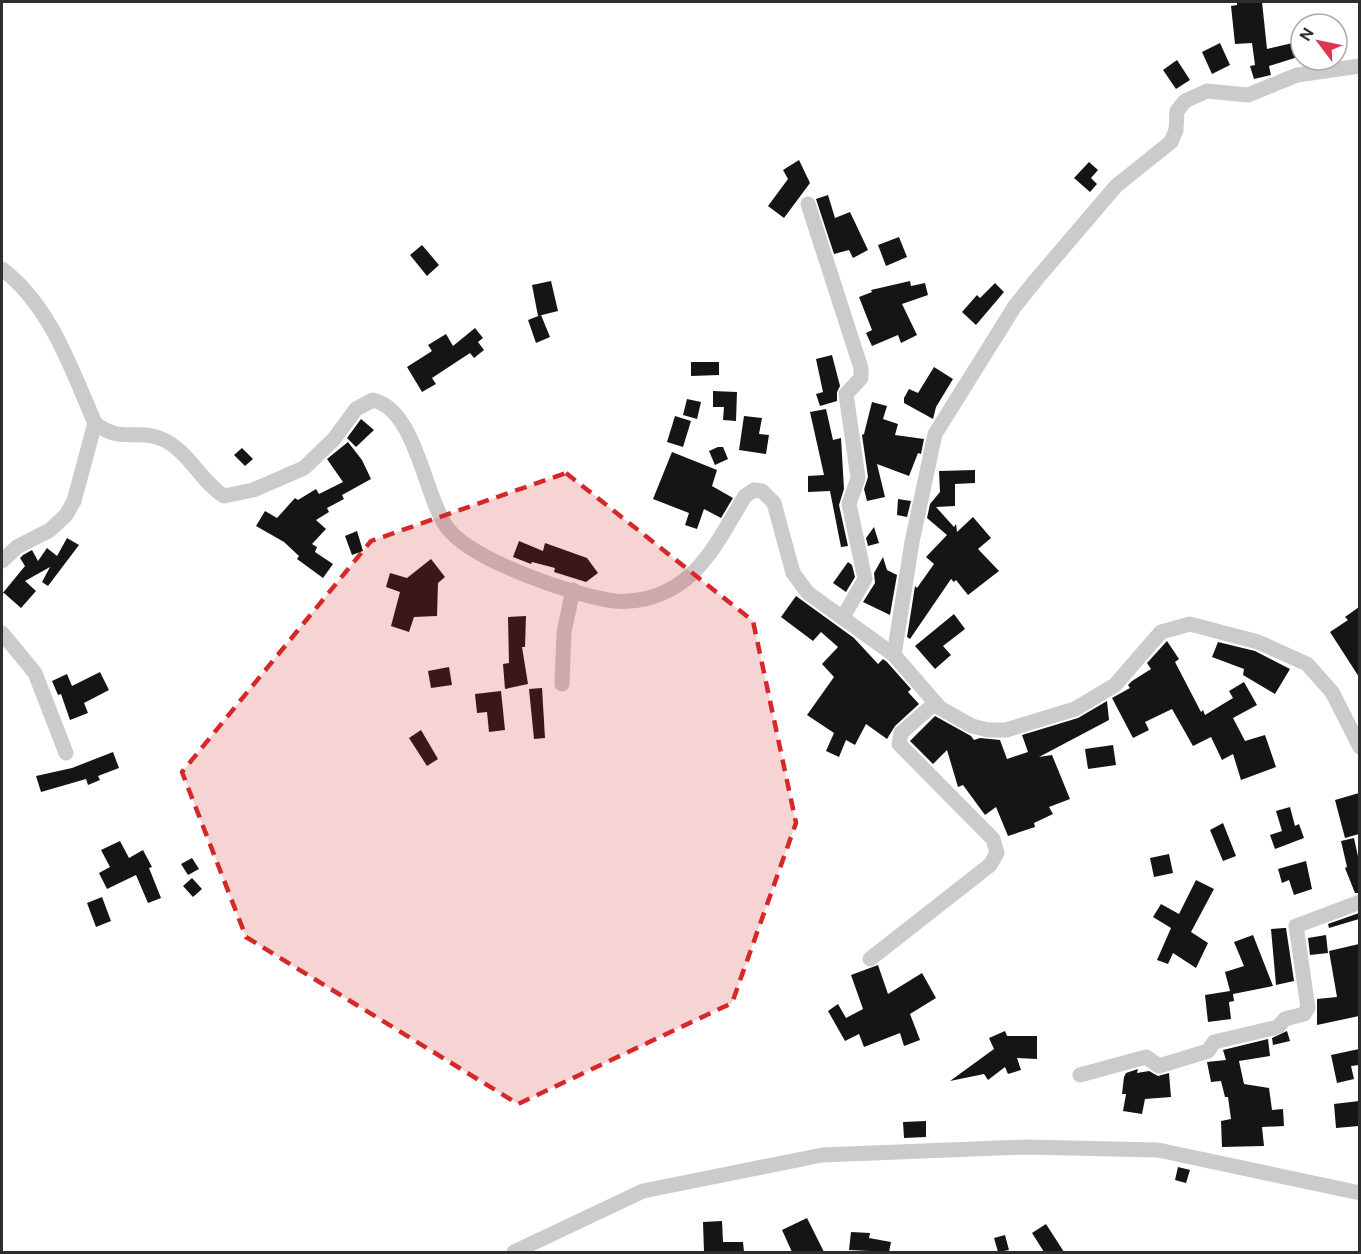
<svg xmlns="http://www.w3.org/2000/svg" width="1361" height="1254" font-family="'DM Sans',sans-serif">
	<style>
		.building { fill: #151515 }
		.lines { fill: none; stroke-linecap: round; stroke-linejoin: round }
		.minor { stroke: #cbcbcb; stroke-width: 15 }
		.marked { fill: #d62828; fill-opacity: 0.2; stroke: #d62828; stroke-width: 4.5; stroke-dasharray: 12 8; stroke-linejoin: round }
	</style>
	<rect width="100%" height="100%" fill="#fff"/>
	<g class="building">
		<path d="M1237 2H1262L1267 49 1301 41V56L1269 66 1271 75 1254 79 1250 66 1255 65 1252 43 1235 44 1231 6 1237 5Z"/>
		<path d="M1220 43 1230 65 1212 74 1202 52Z"/>
		<path d="M1177 60 1190 80 1176 89 1163 70Z"/>
		<path d="M799 160 810 183 784 218 768 206 788 179 783 170Z"/>
		<path d="M1089 162 1098 170 1091 178 1097 184 1090 192 1074 178Z"/>
		<path d="M828 195 835 218 850 212 868 250 853 258 849 250 834 254 816 199Z"/>
		<path d="M899 237 907 257 886 266 878 245Z"/>
		<path d="M422 245 439 265 427 276 410 255Z"/>
		<path d="M551 281 558 311 538 316 532 285Z"/>
		<path d="M910 281 911 286 925 283 928 295 902 304 917 335 901 343 898 335 872 346 866 333 872 330 859 297 872 292 871 290Z"/>
		<path d="M995 283 1004 292 976 325 962 312 977 295 980 298Z"/>
		<path d="M541 315 550 337 536 343 528 320Z"/>
		<path d="M475 328 483 338 478 342 484 350 474 358 470 353 432 378 436 384 422 392 407 367 432 351 428 345 446 334 453 346Z"/>
		<path d="M832 355 840 386 837 392V401L820 406 816 394 823 392 816 359Z"/>
		<path d="M691 362H719V375L691 376Z"/>
		<path d="M934 367 953 379 936 407 933 419 904 403V398L909 389 918 393Z"/>
		<path d="M713 391 737 392 736 421 723 420 724 407H713Z"/>
		<path d="M687 399 701 402 697 419 683 415Z"/>
		<path d="M872 402 887 406 883 419 898 424 895 435 924 439 921 454 918 453 909 476 877 464 885 497 867 501 864 489 868 477 862 435 864 434Z"/>
		<path d="M826 409 833 440 841 438 844 489 839 505 848 546 841 547 830 491 808 492V476L824 475 810 412Z"/>
		<path d="M675 416 691 421 683 447 667 442Z"/>
		<path d="M744 416 762 418 759 434 769 435 766 454 739 450Z"/>
		<path d="M361 419 374 430 356 447 347 438Z"/>
		<path d="M348 442 362 460 371 479 342 495 344 499 327 508 329 512 316 520 326 529 312 544 317 547 315 552 333 564 323 578 297 559 299 556 284 542 256 526 265 511 277 518 295 498 298 500 316 489 319 494 343 482 327 459Z"/>
		<path d="M718 447H723L728 459 715 465 709 451Z"/>
		<path d="M242 448 253 459 245 466 234 455Z"/>
		<path d="M672 452 717 470 712 486 733 498 721 518 704 509 697 529 685 525 689 513 653 499Z"/>
		<path d="M975 470V483L955 484V506L936 507 954 527 956 524 957 532 973 517 991 538 978 549 999 571 968 595 956 580 954 582 951 579 910 639 907 637 915 586 917 588 934 564 926 557 947 535 927 518 930 504 940 492 939 471Z"/>
		<path d="M898 499 911 501 907 517 897 515Z"/>
		<path d="M874 527 879 543 868 546 866 538Z"/>
		<path d="M357 531 363 551 352 555 345 536Z"/>
		<path d="M67 538 79 545 48 586 42 582 50 567 25 581 36 591 21 608 4 593 2 594 25 566 20 558 23 555 32 550 38 561 47 548 57 556Z"/>
		<path d="M519 541 543 551 545 543 587 558 598 573 586 582 554 572 555 568 532 562 531 564 513 557Z"/>
		<path d="M883 557 887 570 897 575 890 615 863 602 875 583 874 573Z"/>
		<path d="M431 559 445 577 438 583 437 616 414 617 409 632 391 626 400 592 386 587 390 573 407 578Z"/>
		<path d="M848 562 852 565 855 577 846 592 833 583Z"/>
		<path d="M796 596 854 638 878 664 883 659 887 662 911 689 908 692 919 704 895 726 887 739 866 724 855 745 846 740 839 757 826 751 834 733 807 715 834 677 822 664 838 647 821 632 813 641 781 617Z"/>
		<path d="M1359 607V677L1330 632 1348 620 1345 617Z"/>
		<path d="M954 614 965 629 943 646 951 655 935 669 915 646Z"/>
		<path d="M526 616 525 647H522L528 684 505 689 503 664 509 663 508 617Z"/>
		<path d="M1167 641 1179 659 1175 662 1201 712 1203 710 1205 715 1233 698 1229 691 1244 682 1257 705 1233 718 1245 741 1265 735 1276 767 1241 780 1233 754 1222 760 1211 737 1193 746 1172 709 1145 722 1149 730 1133 738 1112 698 1130 688 1128 685 1132 681 1151 669 1147 663Z"/>
		<path d="M1218 642 1255 651 1290 669 1275 694 1243 675 1244 669 1212 657Z"/>
		<path d="M449 667 452 685 431 688 428 671Z"/>
		<path d="M100 672 109 690 84 703 88 713 70 720 61 694 58 695 52 681 67 674 72 686Z"/>
		<path d="M542 688 545 738 534 739 529 689Z"/>
		<path d="M501 691 505 730 489 732 487 712 477 713 475 694Z"/>
		<path d="M1107 701 1109 720 1039 757 1052 755 1070 799 1049 807 1053 814 1034 823 1035 827 1008 836 996 807 985 815 963 785 958 787 947 750 933 764 910 741 935 716 971 736 974 740 980 738 1000 740 1007 759 1028 752 1022 735 1078 718Z"/>
		<path d="M421 730 438 759 427 766 409 738Z"/>
		<path d="M1113 745 1116 765 1088 769 1085 749Z"/>
		<path d="M113 752 119 768 98 776 100 780 88 785 86 779 41 792 36 776 72 768Z"/>
		<path d="M1359 793V834L1345 838 1335 800Z"/>
		<path d="M1290 807 1295 826 1299 824 1304 838 1275 849 1270 835 1282 831 1276 811Z"/>
		<path d="M1223 823 1236 856 1223 861 1210 830Z"/>
		<path d="M1354 838 1359 861V893H1355L1345 868 1347 867 1341 841Z"/>
		<path d="M120 841 129 858 143 850 152 867 149 868 161 898 148 903 136 875 107 889 99 873 110 867 101 850Z"/>
		<path d="M1169 854 1173 873 1154 877 1150 858Z"/>
		<path d="M192 858 199 869 188 875 181 864Z"/>
		<path d="M1306 861 1312 889 1294 895 1289 880 1282 883 1278 869Z"/>
		<path d="M192 878 202 889 193 897 183 886Z"/>
		<path d="M1196 880 1214 889 1191 932 1208 943 1196 968 1173 953 1168 964 1157 960 1171 928 1153 917 1161 904 1179 914Z"/>
		<path d="M102 897 111 921 96 927 87 903Z"/>
		<path d="M1359 913V919L1329 928 1328 924Z"/>
		<path d="M1284 928H1286L1294 981 1276 985 1271 929Z"/>
		<path d="M1253 935 1273 986 1233 994 1234 1001 1229 1002 1231 1019 1208 1022 1205 995 1230 991 1225 972 1244 966 1234 942Z"/>
		<path d="M1326 935 1328 953 1310 955 1308 938Z"/>
		<path d="M1359 944V1016L1317 1025V999L1337 997 1329 951Z"/>
		<path d="M878 965 888 994 922 973 936 998 910 1014 920 1040 904 1046 900 1033 864 1047 859 1034 845 1041 828 1011 838 1004 846 1018 863 1009 851 975Z"/>
		<path d="M1005 1031 1007 1036H1037V1059L1017 1058 1021 1070 1008 1074 1005 1067 988 1080 984 1074 950 1081 994 1049 989 1038Z"/>
		<path d="M1287 1031 1290 1041 1273 1045 1272 1038Z"/>
		<path d="M1268 1039 1270 1056 1239 1061 1244 1084 1269 1088 1272 1110 1283 1109 1284 1126 1262 1127 1264 1146 1222 1147 1221 1121 1231 1119 1228 1097H1225L1221 1081 1211 1082 1207 1062 1226 1060 1223 1050Z"/>
		<path d="M1359 1049V1065L1351 1066 1354 1079 1337 1083 1331 1055Z"/>
		<path d="M1138 1069 1137 1073 1149 1071 1158 1076 1169 1073 1171 1097 1145 1099 1142 1114 1123 1111 1126 1094H1122L1124 1077 1126 1073Z"/>
		<path d="M1359 1101V1126L1336 1128 1334 1104Z"/>
		<path d="M926 1121V1137L904 1138 903 1122Z"/>
		<path d="M1178 1167 1190 1170 1186 1183 1175 1180Z"/>
		<path d="M807 1218 824 1252H792L782 1230Z"/>
		<path d="M722 1221 723 1242H743L744 1252H704L703 1222Z"/>
		<path d="M1046 1224 1064 1252H1044L1032 1233Z"/>
		<path d="M851 1232 870 1233 869 1238 891 1242 889 1252 849 1250Z"/>
		<path d="M1005 1235 1009 1250 998 1252 994 1238Z"/>
	</g>
	<g class="lines">
		<g class="minor">
			<path d="M808 204 861 368V378L846 394 858 478 849 504 865 579 843 617"/>
			<path d="M2 269C51 306 71 369 95 423 120 444 137 428 162 439 189 451 200 481 224 496L253 490 304 468 334 439 356 409 373 400C416 410 424 494 446 526 469 560 575 596 615 601 636 603 659 597 676 586 707 568 727 525 745 496L754 490 762 491 774 503 793 573 808 593 894 655 940 708 972 726 988 730H1006L1075 709 1115 685 1161 632 1190 624 1258 642 1307 664 1332 692 1360 747"/>
			<path d="M2 561 17 547 50 530 66 515 74 501 95 423"/>
			<path d="M2 633 35 673 66 753"/>
			<path d="M894 655 912 542 935 434 1015 306 1035 281 1116 186 1171 142 1176 130 1177 111 1185 101 1207 91 1248 95 1297 75 1360 66"/>
			<path d="M562 684 564 632 573 590"/>
			<path d="M870 959 990 865 997 853 993 839 899 744 901 733 935 703"/>
			<path d="M1080 1075 1146 1057 1159 1066 1208 1051 1214 1042 1278 1027 1285 1019 1304 1014 1308 1008 1296 926 1360 902"/>
			<path d="M514 1252 643 1191 822 1155 1026 1147 1158 1150 1360 1193"/>
		</g>
	</g>
	<path class="marked" d="M566 473 753 621 796 823 732 1003 518 1104 246 937 182 772 371 541Z"/>
	<rect width="1361" height="1254" fill="none" stroke="#2e2e2e" stroke-width="6"/>
	<g transform="translate(1319 42) rotate(302)"><circle r="28" fill="#ffffff" stroke="#ababab" stroke-width="1.5"/>
	<path d="M0-4.5L10 22L0 15L-10 22Z" fill="#dd3754"/>
	<text y="-9" font-size="16" font-weight="bold" text-anchor="middle" fill="#2e2e2e">N</text>
	</g>
</svg>
